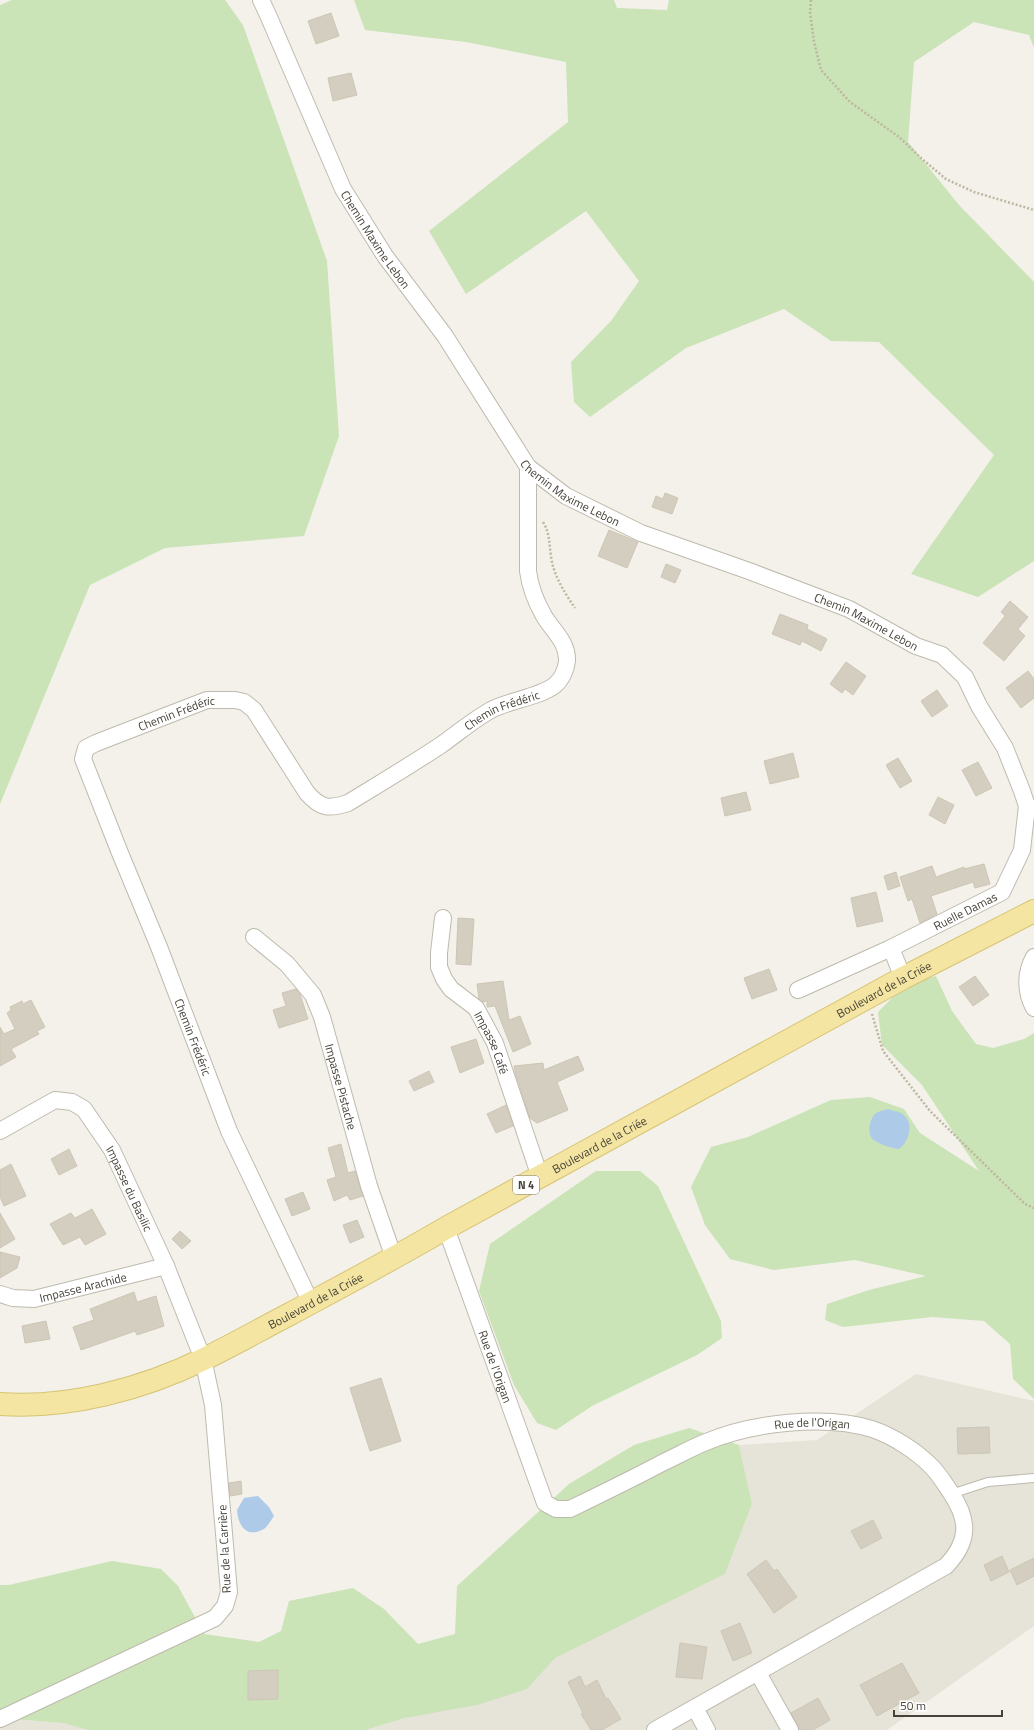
<svg xmlns="http://www.w3.org/2000/svg" width="1034" height="1730" font-family="'Titillium Web',sans-serif">
	<style>
		.residential { fill: #e6e3d8 }
		.green { fill: #cae3b7; fill-rule: evenodd }
		.water { fill: #adcae9 }
		.building { fill: #d3cec0; stroke: #cdc6b4 }
		.lines { fill: none; stroke-linecap: round; stroke-linejoin: round }
		.service-casing { stroke: #bebaad; stroke-width: 10 }
		.minor-casing { stroke: #bebaad; stroke-width: 18 }
		.primary-casing { stroke: #d7c474; stroke-width: 24 }
		.path { stroke: #beb6a0; stroke-width: 2.5; stroke-dasharray: 2 2; stroke-linecap: butt }
		.service { stroke: #fff; stroke-width: 8 }
		.minor { stroke: #fff; stroke-width: 16 }
		.primary { stroke: #f4e5a2; stroke-width: 22 }
		.labels { text-anchor: middle; dominant-baseline: central; stroke-width: 3; stroke-linejoin: round; paint-order: stroke }
		.shield { fill: #fff; stroke: #7e7b74; stroke-width: 1 }
		.shield-label { font-size: 11px; font-weight: bold; fill: #464239 }
		.street-label { font-size: 12px; fill: #464239; stroke: #fff }
	</style>
	<rect width="100%" height="100%" fill="#f3f1ea"/>
	<g class="residential">
		<path d="M916 1374 1034 1401V1626L887 1730H367L405 1718 527 1689 554 1658 725 1574 752 1504 739 1445 817 1440Z"/>
		<path d="M0 1718 63 1723 88 1730H0Z"/>
	</g>
	<g class="green">
		<path d="M12 0H225L243 25 327 261 339 436 304 536 165 548 90 585 0 804V5Z"/>
		<path d="M354 0H614L617 8 667 10 669 0H1034V48L1029 35 974 22 914 62 908 142 959 205 1034 282V561L978 597 911 574 994 455 879 342 831 341 784 309 686 348 590 417 574 402 571 362 611 321 639 281 586 211 466 294 429 231 568 122 566 62 466 42 365 30Z"/>
		<path d="M936 976 952 1011 976 1044 993 1048 1024 1039 1034 1033V1399L1013 1379 1010 1344 984 1321 932 1317 843 1327 825 1320 827 1304 869 1290 926 1276 855 1260 774 1270 730 1259 705 1225 691 1187 711 1147 748 1137 831 1100 870 1097 904 1109 920 1133 979 1171 922 1085 882 1045 878 1012 893 997 912 983ZM891 1111H896L893 1148C874 1141 862 1133 877 1113Z"/>
		<path d="M596 1171H640L658 1186 721 1321 722 1338 697 1355 592 1406 556 1430 537 1423 514 1385 479 1291 490 1244Z"/>
		<path d="M689 1428 739 1445 752 1504 725 1574 555 1658 527 1689 477 1705 405 1718 366 1730H88L63 1723 0 1718V1585H9L112 1561 161 1569 178 1586 204 1634 259 1642 281 1631 289 1601 353 1588 384 1609 418 1644 455 1634 457 1586 569 1484 634 1445Z"/>
	</g>
	<g class="water">
		<path d="M888 1109C892 1111 897 1111 901 1113 915 1121 910 1141 899 1149 891 1148 882 1145 875 1141 866 1136 869 1119 876 1113 879 1111 885 1110 888 1109Z"/>
		<path d="M258 1496 269 1507 274 1516C271 1520 268 1526 264 1529 246 1539 238 1525 237 1510L244 1498Z"/>
	</g>
	<g class="building">
		<path d="M331 13 339 36 316 44 308 21Z"/>
		<path d="M351 73 357 95 333 101 328 78Z"/>
		<path d="M665 493 678 498 672 514 652 507 656 496 663 499Z"/>
		<path d="M609 530 638 542 627 568 598 556Z"/>
		<path d="M666 564 681 570 675 583 661 577Z"/>
		<path d="M1010 601 1028 617 1018 629 1025 636 1004 661 983 643 1005 616 1001 612Z"/>
		<path d="M780 614 808 625 807 629 827 639 821 651 802 641 800 645 772 634Z"/>
		<path d="M846 662 866 676 853 695 845 689 842 693 830 684Z"/>
		<path d="M1028 671 1034 679V698L1021 708 1006 688Z"/>
		<path d="M937 690 948 706 932 717 921 701Z"/>
		<path d="M793 753 799 777 770 784 764 761Z"/>
		<path d="M898 758 912 781 900 788 886 765Z"/>
		<path d="M978 762 992 788 976 796 962 770Z"/>
		<path d="M746 792 751 810 725 816 721 798Z"/>
		<path d="M938 797 954 805 945 824 929 815Z"/>
		<path d="M984 864 990 884 975 888 973 882 931 896 937 914 920 923 912 899 908 901 900 877 932 866 936 877 964 867V869Z"/>
		<path d="M896 872 900 886 888 890 884 876Z"/>
		<path d="M876 892 883 921 857 927 851 898Z"/>
		<path d="M458 918 474 919 471 965 456 964Z"/>
		<path d="M769 969 777 990 752 999 744 978Z"/>
		<path d="M975 976 989 995 973 1006 959 987Z"/>
		<path d="M503 981 509 1020 520 1016 531 1044 513 1052 495 1006 487 1007V1001L483 1002 479 999 477 984Z"/>
		<path d="M296 989 300 994 308 1019 279 1028 273 1010 286 1006 282 993Z"/>
		<path d="M31 1000 45 1027 37 1031 39 1034 11 1049 16 1057 0 1066V1027L4 1034 15 1029 7 1013 11 1010 10 1007 22 1001 23 1004Z"/>
		<path d="M476 1039 484 1063 460 1073 451 1047Z"/>
		<path d="M578 1056 584 1070 557 1082 568 1110 537 1123 530 1118 515 1072 514 1066 543 1063 544 1070Z"/>
		<path d="M429 1071 434 1082 414 1091 409 1081Z"/>
		<path d="M506 1105 513 1126 496 1133 487 1114Z"/>
		<path d="M341 1144 348 1173 355 1171 363 1196 350 1200 347 1195 334 1201 327 1180 336 1177 328 1148Z"/>
		<path d="M69 1149 77 1166 59 1175 51 1159Z"/>
		<path d="M11 1164 26 1196 4 1206 0 1197V1170Z"/>
		<path d="M303 1192 310 1209 292 1216 285 1199Z"/>
		<path d="M92 1209 106 1234 85 1245 80 1237 63 1245 50 1224 71 1213 75 1218Z"/>
		<path d="M0 1213 15 1239 0 1248Z"/>
		<path d="M357 1220 364 1237 350 1243 343 1225Z"/>
		<path d="M180 1231 191 1241 182 1249 172 1239Z"/>
		<path d="M0 1252 20 1257 17 1268 0 1278Z"/>
		<path d="M134 1292 137 1302 156 1296 164 1326 137 1335 135 1331 81 1350 73 1327 94 1320 90 1309Z"/>
		<path d="M46 1321 50 1339 25 1343 22 1326Z"/>
		<path d="M381 1378 401 1441 370 1451 350 1388Z"/>
		<path d="M989 1427 990 1453 958 1454 957 1428Z"/>
		<path d="M241 1481 242 1494 230 1496 229 1483Z"/>
		<path d="M873 1520 882 1538 861 1549 851 1531Z"/>
		<path d="M1002 1556 1009 1572 991 1581 984 1565Z"/>
		<path d="M1034 1558V1576L1017 1585 1010 1570Z"/>
		<path d="M766 1560 774 1571 777 1569 797 1597 774 1613 747 1574Z"/>
		<path d="M740 1623 752 1653 733 1661 721 1631Z"/>
		<path d="M680 1643 707 1647 702 1679 676 1677Z"/>
		<path d="M902 1663 919 1693 877 1716 860 1685Z"/>
		<path d="M278 1670V1699L248 1700V1671Z"/>
		<path d="M580 1676 585 1687 597 1680 606 1699 608 1698 621 1719 602 1730H591L581 1714 583 1713 568 1682Z"/>
		<path d="M818 1698 830 1720 813 1730H799L791 1713Z"/>
	</g>
	<g class="lines">
		<defs>
			<path id="service" d="M951 1494 988 1482 1034 1478"/>
			<g id="minor">
				<path id="s1" d="M261 0 268 15 343 189 385 256 445 336 528 467 566 496 641 533 749 571 849 609 916 646 942 655 965 677 979 706 1005 748 1022 791 1027 806 1034 809"/>
				<path id="s2" d="M443 918 439 953V967L444 979 451 989 476 1008 495 1043 540 1177"/>
				<path id="s3" d="M254 937 287 964 313 995 322 1017 369 1186 394 1258"/>
				<path d="M891 948 903 978"/>
				<path d="M1034 957C1025 973 1025 992 1034 1008"/>
				<path id="s4" d="M798 990 891 948 1002 892 1022 850 1027 806"/>
				<path id="s5" d="M0 1131 55 1100 72 1102 84 1109 112 1150 166 1266 203 1359 213 1405 229 1592 225 1606 215 1618 0 1719"/>
				<path id="s6" d="M446 1228 545 1503 556 1509H570C601 1494 632 1479 662 1463 677 1456 691 1448 706 1442 751 1423 825 1414 872 1429 893 1436 916 1451 931 1466 939 1474 945 1484 951 1493 969 1520 970 1541 946 1566L655 1730"/>
				<path id="s7" d="M0 1294 13 1298 34 1299 166 1266"/>
				<path id="s8" d="M311 1303 229 1131 159 947 120 853 83 759 86 748 96 743 207 700H235L244 702 254 710 307 793C321 809 329 809 348 803 379 784 411 765 441 745 458 733 473 720 491 710 510 700 540 697 555 685 562 679 566 669 567 661 568 642 552 630 544 616 536 602 530 587 528 571V467"/>
				<path d="M758 1673 790 1730"/>
				<path d="M695 1708 707 1730"/>
			</g>
			<g id="primary">
				<path id="s9" d="M0 1404C68 1409 143 1389 204 1359 233 1345 261 1329 290 1314 342 1286 395 1258 446 1228L903 978 1034 911"/>
			</g>
		</defs>
		<use href="#service" class="service-casing"/>
		<use href="#minor" class="minor-casing"/>
		<use href="#primary" class="primary-casing"/>
		<g class="path">
			<path d="M811 0 810 13 814 42 821 70 850 102 899 137 922 159 946 179 974 192 1034 210"/>
			<path d="M543 522C550 533 549 544 551 556 553 575 565 593 575 608"/>
			<path d="M872 1014 883 1051 930 1111 1025 1204 1034 1208"/>
		</g>
		<use href="#service" class="service"/>
		<use href="#minor" class="minor"/>
		<use href="#primary" class="primary"/>
	</g>
	<g class="labels">
		<rect class="shield" x="513" y="1176" width="26" height="18" rx="3"/>
		<g class="shield-label">
			<text x="526" y="1185">N 4</text>
		</g>
		<g class="street-label">
			<text stroke="none"><textPath href="#s1" startOffset="266">Chemin Maxime Lebon</textPath></text>
			<text stroke="none"><textPath href="#s1" startOffset="590">Chemin Maxime Lebon</textPath></text>
			<text stroke="none"><textPath href="#s1" startOffset="914">Chemin Maxime Lebon</textPath></text>
			<text stroke="none"><textPath href="#s8" startOffset="1107">Chemin Frédéric</textPath></text>
			<text stroke="none"><textPath href="#s8" startOffset="699">Chemin Frédéric</textPath></text>
			<text stroke="none"><textPath href="#s4" startOffset="185">Ruelle Damas</textPath></text>
			<text stroke="none"><textPath href="#s9" startOffset="985">Boulevard de la Criée</textPath></text>
			<text transform="translate(193 1037) rotate(69)">Chemin Frédéric</text>
			<text stroke="none"><textPath href="#s2" startOffset="144">Impasse Café</textPath></text>
			<text stroke="none"><textPath href="#s3" startOffset="179">Impasse Pistache</textPath></text>
			<text stroke="none"><textPath href="#s9" startOffset="661">Boulevard de la Criée</textPath></text>
			<text stroke="none"><textPath href="#s5" startOffset="186">Impasse du Basilic</textPath></text>
			<text stroke="none"><textPath href="#s7" startOffset="85">Impasse Arachide</textPath></text>
			<text stroke="none"><textPath href="#s9" startOffset="337">Boulevard de la Criée</textPath></text>
			<text stroke="none"><textPath href="#s6" startOffset="147">Rue de l'Origan</textPath></text>
			<text stroke="none"><textPath href="#s6" startOffset="579">Rue de l'Origan</textPath></text>
			<text transform="translate(224 1549) rotate(-93)">Rue de la Carrière</text>
		</g>
	</g>
	<path d="M894 1710v6h108v-6" fill="none" stroke="#464239" stroke-width="2"/>
	<text x="900" y="1710" font-size="12" fill="#464239" stroke="#ffffff" stroke-width="3" paint-order="stroke">50 m</text>
</svg>
